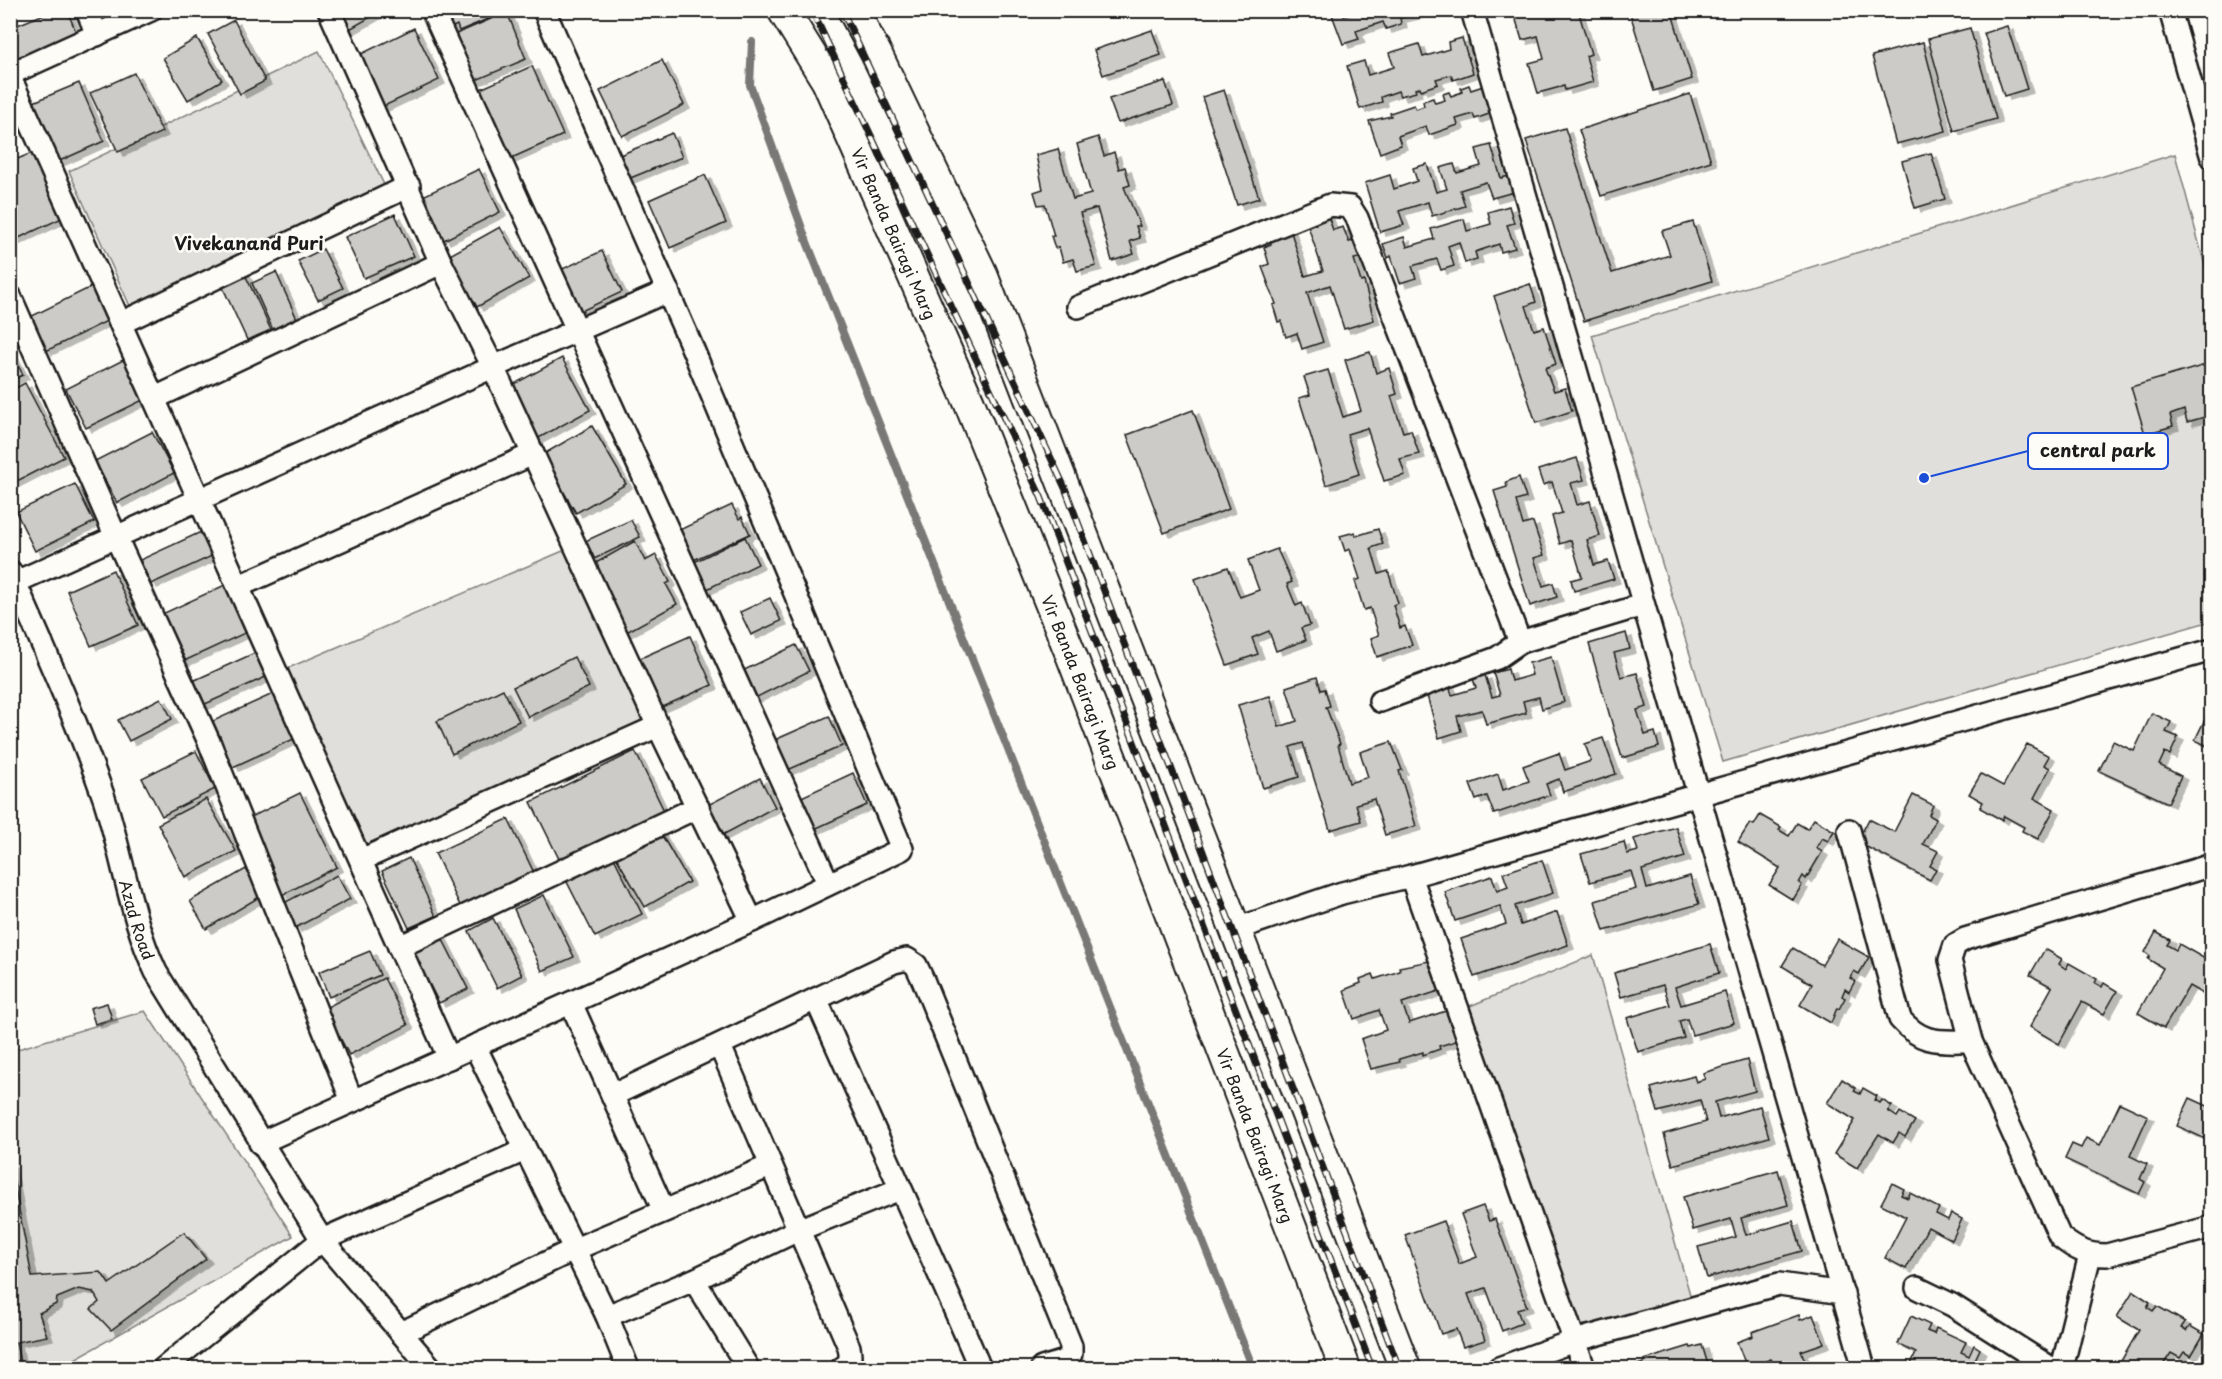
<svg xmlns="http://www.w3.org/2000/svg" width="2222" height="1379" font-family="'Playpen Sans',sans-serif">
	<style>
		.green { fill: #e0dfdb; stroke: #7e7e7c; stroke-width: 1.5 }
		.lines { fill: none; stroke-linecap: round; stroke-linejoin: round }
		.stream { stroke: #797876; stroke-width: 8 }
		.building { fill: #cccbc8; stroke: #1c1c1c; stroke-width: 1.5; filter: url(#shadow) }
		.street-casing { stroke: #1c1c1c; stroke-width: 26 }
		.secondary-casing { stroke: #1c1c1c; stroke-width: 34 }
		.street { stroke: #fdfcf7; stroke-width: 21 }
		.secondary { stroke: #fdfcf7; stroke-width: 30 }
		.rail-casing { stroke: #1c1c1c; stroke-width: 7 }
		.rail { stroke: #fdfcf7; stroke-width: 4.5; stroke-dasharray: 14; stroke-linecap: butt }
		.labels { text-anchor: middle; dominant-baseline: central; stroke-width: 5; stroke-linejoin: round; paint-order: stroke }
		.street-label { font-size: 16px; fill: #1c1c1c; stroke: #fdfcf7 }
		.neighbourhood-label { font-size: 18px; font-weight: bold; fill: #1c1c1c; stroke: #fdfcf7 }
		.leader { fill: none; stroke: #1d4ed8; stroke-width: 2 }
		.callout-dot { fill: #1d4ed8; stroke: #fdfcf7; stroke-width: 2 }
		.callout { fill: #fdfcf7; stroke: #1d4ed8; stroke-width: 2 }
		.callout-label { font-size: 18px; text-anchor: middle; font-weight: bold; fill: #1c1c1c }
	</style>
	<defs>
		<filter id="shadow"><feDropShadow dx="6" dy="4" stdDeviation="0" flood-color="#0004"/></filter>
	</defs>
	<rect width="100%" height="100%" fill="#fdfcf7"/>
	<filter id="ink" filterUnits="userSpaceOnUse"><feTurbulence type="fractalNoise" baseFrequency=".0167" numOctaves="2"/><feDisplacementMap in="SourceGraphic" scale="12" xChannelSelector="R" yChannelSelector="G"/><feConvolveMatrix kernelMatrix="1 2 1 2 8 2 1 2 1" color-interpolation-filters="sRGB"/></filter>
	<g filter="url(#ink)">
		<g class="green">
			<path d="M319 51 387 191 134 315 69 171Z"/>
			<path d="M2175 154 2211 288V621L1723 762 1592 335Z"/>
			<path d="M570 548 652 719 364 849 281 671Z"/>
			<path d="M1593 955 1693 1305 1568 1328 1470 1006Z"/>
			<path d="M145 1011 293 1236 59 1368H11V1051Z"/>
		</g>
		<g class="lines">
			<path class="stream" d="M752 42 750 85 807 242 1253 1368"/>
		</g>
		<g class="building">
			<path d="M54 10H67L78 37 14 63 10 54V28Z"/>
			<path d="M337 10H383L348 30Z"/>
			<path d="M501 10 502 13 459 31 457 25 449 29 442 12Z"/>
			<path d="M1342 10 1344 16 1353 14 1351 10 1430 11 1400 18 1401 24 1386 29 1383 22 1356 31 1359 39 1343 44 1331 12Z"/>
			<path d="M1513 10H1578L1591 54 1586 56 1593 82 1565 90 1564 86 1538 93 1529 63 1544 59 1538 36 1522 40Z"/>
			<path d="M1629 10H1671L1692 79 1654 91Z"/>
			<path d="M507 12 526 59 469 83 449 37Z"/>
			<path d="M234 20 265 81 240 94 208 34Z"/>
			<path d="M2007 26 2027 89 2004 96 1984 33Z"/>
			<path d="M414 28 439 80 380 108 355 57Z"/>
			<path d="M1970 28 1996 119 1954 131 1928 39Z"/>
			<path d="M1152 30 1161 55 1103 75 1094 50Z"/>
			<path d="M197 38 222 80 188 100 163 58Z"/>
			<path d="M1462 38 1473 73 1453 80 1451 75 1436 79 1438 84 1421 90 1420 87 1415 89 1416 92 1400 96 1398 91 1381 97 1382 102 1360 109 1347 66 1364 61 1368 75 1394 67 1389 53 1419 44 1423 57 1449 49 1448 42Z"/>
			<path d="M1923 42 1946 131 1896 144 1872 56Z"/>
			<path d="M662 60 684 105 622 136 600 91Z"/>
			<path d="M532 66 563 135 507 160 476 91Z"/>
			<path d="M134 73 162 132 118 152 90 93Z"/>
			<path d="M1165 81 1173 105 1118 123 1109 99Z"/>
			<path d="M79 83 104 141 55 163 29 104Z"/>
			<path d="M1469 85 1471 90 1483 86 1492 113 1475 119 1473 114 1456 119 1458 125 1429 135 1426 126 1398 136 1401 145 1380 153 1369 121 1391 116 1390 113 1414 105 1416 109 1424 106 1423 101 1433 98 1435 103 1445 100 1443 94 1449 92 1451 96 1462 92 1461 88Z"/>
			<path d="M1224 90 1259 198 1237 205 1202 97Z"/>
			<path d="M1690 94 1711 161 1601 196 1579 130Z"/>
			<path d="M1565 128 1612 273 1670 255 1662 231 1693 222 1712 281 1584 321 1526 140Z"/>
			<path d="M672 133 682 157 623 181 613 158Z"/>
			<path d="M1098 137 1104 156 1114 152 1119 169 1125 167 1130 185 1124 187 1140 226H1136L1140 238 1130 241 1134 254 1112 261 1097 208 1080 213 1096 266 1077 271 1073 259 1063 262 1059 247 1055 248 1051 236H1054L1045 204 1038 205 1034 192 1043 189 1036 155 1058 149 1073 199 1091 194 1077 144Z"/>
			<path d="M1491 145 1501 178 1509 176 1514 192 1492 198 1486 182 1460 190 1465 206 1432 216 1428 202 1399 211 1404 225 1380 232 1365 183 1390 175 1394 189 1417 181 1413 168 1427 164 1436 192 1447 189 1440 168 1454 164 1457 173 1481 166 1476 149Z"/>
			<path d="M32 153 62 218 10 242V162Z"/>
			<path d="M1931 153 1945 199 1915 208 1902 161Z"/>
			<path d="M479 169 500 212 444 240 423 196Z"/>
			<path d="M705 175 726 223 670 248 649 200Z"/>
			<path d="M1509 206 1514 223 1507 225 1515 248 1501 252 1499 244 1475 252 1477 259 1465 263 1459 242 1448 246 1454 266 1441 270 1437 259 1412 266 1416 278 1400 283 1391 256 1388 258 1383 244 1404 237 1407 247 1434 239 1431 229 1464 219 1467 231 1491 224 1488 212Z"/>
			<path d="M1327 213 1333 230 1343 227 1349 242 1353 241 1359 258 1354 259 1361 282 1364 281 1374 320 1344 329 1330 285 1307 293 1323 342 1302 349 1297 333 1286 337 1281 321 1278 322 1273 305 1276 304 1262 267 1269 264 1264 247 1271 244 1268 233 1289 226 1305 276 1323 271 1306 220Z"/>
			<path d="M395 214 414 256 364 278 345 237Z"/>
			<path d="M500 227 529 278 477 307 448 256Z"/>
			<path d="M323 249 343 288 318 300 298 261Z"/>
			<path d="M602 251 622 292 577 313 558 271Z"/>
			<path d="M242 268 271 330 247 340 219 279Z"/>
			<path d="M276 272 297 319 273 330 252 283Z"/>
			<path d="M1530 284 1536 302 1526 306 1534 330 1544 327 1556 364 1545 368 1554 391 1565 388 1572 411 1536 423 1494 296Z"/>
			<path d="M91 287 107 321 46 351 30 317Z"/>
			<path d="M10 350 23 375 10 381Z"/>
			<path d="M1370 352 1376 373 1389 368 1397 394 1391 396 1403 432 1411 430 1419 454 1400 459 1405 475 1384 481 1367 428 1347 434 1359 474 1326 485 1299 398 1310 395 1304 377 1328 370 1343 417 1361 411 1345 360Z"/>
			<path d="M562 358 590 410 535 440 507 388Z"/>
			<path d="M125 359 145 399 86 428 66 389Z"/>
			<path d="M2212 363V415L2187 422 2184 410 2170 415 2173 426 2145 434 2131 387Z"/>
			<path d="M25 383 64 457 13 483 10 479V391Z"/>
			<path d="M1193 410 1229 509 1164 533 1127 435Z"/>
			<path d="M592 426 626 484 576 513 542 455Z"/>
			<path d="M152 432 174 473 117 503 95 461Z"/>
			<path d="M1577 458 1584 480 1571 483 1577 505 1590 501 1600 536 1587 540 1594 565 1608 561 1614 579 1574 591 1571 580 1582 577 1571 540 1560 544 1552 516 1562 513 1552 482 1543 485 1538 470Z"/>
			<path d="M1519 477 1526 498 1516 501 1523 525 1533 522 1544 555 1534 558 1543 586 1553 583 1557 597 1530 606 1494 491 1507 487 1506 482Z"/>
			<path d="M75 484 94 522 35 551 16 512Z"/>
			<path d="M732 505 739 519 742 517 750 534 687 563 673 533Z"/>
			<path d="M631 520 640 537 590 561 581 543Z"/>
			<path d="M1378 529 1383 544 1371 548 1379 574 1388 571 1398 603 1393 605 1400 628 1405 626 1412 645 1377 657 1371 638 1379 635 1370 608 1364 610 1355 581 1360 579 1350 549 1345 551 1340 536 1355 532 1356 536Z"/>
			<path d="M201 532 212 556 151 584 140 560Z"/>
			<path d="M745 537 758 564 701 592 688 565Z"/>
			<path d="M635 541 645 561 656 555 670 582 666 584 677 604 623 634 587 568Z"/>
			<path d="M1277 549 1292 582 1287 584 1296 606 1302 603 1310 625 1301 628 1306 640 1276 651 1269 631 1252 638 1258 654 1227 665 1195 579 1228 567 1240 597 1259 590 1248 560Z"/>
			<path d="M113 570 138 625 91 646 67 591Z"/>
			<path d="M225 585 247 632 182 662 160 615Z"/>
			<path d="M770 598 781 621 751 635 740 612Z"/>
			<path d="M1626 633 1630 649 1614 653 1621 677 1637 673 1647 707 1637 710 1645 735 1655 732 1659 747 1622 758 1589 644Z"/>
			<path d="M690 636 712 685 655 710 634 661Z"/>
			<path d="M796 645 809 671 751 700 738 673Z"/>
			<path d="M259 651 270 675 203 705 193 681Z"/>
			<path d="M574 657 589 687 528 717 513 687Z"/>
			<path d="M1551 657 1564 702 1542 709 1539 697 1523 701 1526 713 1486 724 1482 710 1457 716 1461 731 1439 738 1426 692 1449 685 1452 695 1476 688 1473 679 1485 675 1492 697 1500 695 1493 673 1508 669 1511 681 1532 675 1529 663Z"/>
			<path d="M1317 677 1321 690 1325 689 1330 706 1326 707 1340 744 1338 745 1349 783 1368 777 1360 752 1391 742 1402 770 1399 771 1416 826 1385 835 1374 799 1356 804 1361 821 1330 830 1303 743 1290 747 1299 777 1263 788 1238 705 1270 696 1279 727 1297 721 1286 687Z"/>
			<path d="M503 689 519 721 452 754 437 721Z"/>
			<path d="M275 693 296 738 233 767 211 722Z"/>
			<path d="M161 698 172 719 129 741 118 720Z"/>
			<path d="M2209 711 2212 712V748L2195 740Z"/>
			<path d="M2152 713 2171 722 2166 732 2178 737 2170 755 2165 752 2159 765 2181 776 2168 803 2099 771 2113 741 2134 751Z"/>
			<path d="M829 716 842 746 781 773 768 743Z"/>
			<path d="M1603 738 1616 774 1563 792 1559 779 1546 784 1550 795 1494 814 1487 796 1476 800 1470 784 1498 774 1503 790 1529 781 1523 766 1559 753 1565 770 1591 761 1585 744Z"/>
			<path d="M2027 744 2049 756 2044 765 2050 768 2034 798 2054 809 2038 839 2022 831 2024 827 2004 816 2002 820 1980 808 1983 802 1969 794 1981 774 2003 786Z"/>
			<path d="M196 751 215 789 162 816 142 778Z"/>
			<path d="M635 751 668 819 564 869 531 802Z"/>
			<path d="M853 773 867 805 810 831 795 800Z"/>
			<path d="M760 778 775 807 717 838 702 808Z"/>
			<path d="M300 793 337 867 282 895 245 820Z"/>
			<path d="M1913 795 1933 805 1929 815 1936 819 1923 844 1938 851 1930 866 1936 869 1930 880 1857 842 1869 819 1894 832Z"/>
			<path d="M206 799 236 851 185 877 158 824Z"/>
			<path d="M1760 815 1781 827 1779 830 1789 836 1797 823 1807 829 1814 819 1834 831 1828 841 1822 838 1816 848 1822 852 1806 879 1803 876 1799 883 1802 885 1793 900 1769 885 1780 868 1738 842 1750 823 1754 825Z"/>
			<path d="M508 819 538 881 465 916 435 853Z"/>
			<path d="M1676 827 1685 857 1642 870 1647 889 1690 876 1699 904 1604 931 1595 901 1636 889 1631 871 1590 882 1581 854 1624 842 1627 854 1638 851 1634 839Z"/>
			<path d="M660 832 689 882 645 907 616 857Z"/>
			<path d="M613 856 642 914 595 937 566 880Z"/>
			<path d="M409 858 436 916 409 928 382 871Z"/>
			<path d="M1542 860 1553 893 1515 906 1521 925 1557 912 1568 945 1474 977 1461 939 1506 924 1500 906 1455 921 1445 892 1492 876 1497 891 1508 887 1503 873Z"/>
			<path d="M246 869 261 896 206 929 190 901Z"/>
			<path d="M337 875 350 899 295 928 282 904Z"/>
			<path d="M544 895 574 957 542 971 514 909Z"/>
			<path d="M493 918 522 975 497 988 469 931Z"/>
			<path d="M439 932 468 989 439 1003 410 946Z"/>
			<path d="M2156 932 2170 940 2167 945 2176 950 2179 944 2207 960 2204 964 2210 967 2212 963V982L2203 994 2189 986 2164 1028 2138 1013 2163 968 2148 959 2150 956 2145 952Z"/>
			<path d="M1837 939 1869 957 1859 974 1854 971 1850 978 1855 981 1849 992 1845 989 1842 996 1845 998 1839 1009 1837 1008 1831 1023 1800 1005 1812 984 1782 966 1793 948 1822 965Z"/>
			<path d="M1710 944 1719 973 1675 987 1681 1005 1725 992 1734 1023 1692 1035 1687 1019 1679 1021 1684 1038 1638 1052 1627 1018 1670 1005 1663 985 1621 997 1614 973Z"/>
			<path d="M2045 949 2062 959 2059 964 2066 969 2069 963 2097 979 2095 983 2102 987 2104 983 2117 991 2104 1014 2082 1002 2059 1044 2030 1027 2052 987 2030 975Z"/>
			<path d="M370 951 380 975 329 997 319 972Z"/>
			<path d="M1429 961 1439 991 1402 1003 1409 1023 1446 1011 1456 1041 1439 1046 1440 1049 1423 1055V1052L1399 1059 1400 1062 1371 1069 1361 1039 1386 1030 1379 1010 1354 1019 1344 990 1361 983 1360 979 1373 974 1375 979 1400 971 1399 967Z"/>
			<path d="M384 978 408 1025 349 1055 325 1008Z"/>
			<path d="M107 1003 112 1019 95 1024 90 1008Z"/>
			<path d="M1747 1060 1755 1091 1715 1102 1719 1118 1760 1106 1769 1137 1673 1165 1664 1134 1706 1122 1700 1100 1658 1112 1651 1088 1694 1076 1696 1082 1705 1079 1703 1073Z"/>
			<path d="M1842 1079 1856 1088 1854 1091 1860 1094 1863 1088 1877 1096 1874 1100 1880 1103 1882 1100 1892 1106 1888 1111 1897 1117 1900 1112 1915 1121 1905 1137 1899 1133 1893 1143 1879 1134 1857 1168 1834 1154 1855 1120 1827 1103Z"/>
			<path d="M2190 1098 2212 1108V1142L2177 1126Z"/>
			<path d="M2120 1103 2148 1116 2130 1156 2147 1164 2140 1179 2145 1182 2139 1194 2065 1159 2072 1144 2081 1148 2086 1138 2100 1145Z"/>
			<path d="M10 1163 32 1277 101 1272 109 1284 184 1232 206 1259 111 1330 91 1309 99 1302 93 1292 79 1289 57 1298 56 1304 39 1313 47 1336 16 1342 21 1368H10Z"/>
			<path d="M1778 1170 1788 1205 1741 1218 1746 1235 1793 1221 1802 1251 1707 1278 1698 1247 1736 1237 1731 1219 1693 1230 1683 1197Z"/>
			<path d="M1892 1183 1904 1189 1901 1195 1908 1198 1910 1193 1939 1208 1936 1214 1948 1220 1951 1213 1962 1219 1952 1240 1928 1227 1906 1269 1885 1258 1906 1217 1881 1204Z"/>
			<path d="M1483 1206 1489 1221 1495 1219 1527 1307 1517 1310 1522 1323 1502 1331 1486 1288 1468 1294 1485 1340 1463 1347 1456 1329 1441 1334 1405 1235 1443 1221 1459 1264 1477 1257 1461 1214Z"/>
			<path d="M2133 1291 2150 1302 2147 1307 2153 1311 2157 1306 2185 1322 2181 1328 2186 1331 2190 1326 2204 1334 2191 1356 2184 1352 2180 1358 2171 1353 2161 1368H2117L2139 1330 2117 1317Z"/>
			<path d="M1799 1315 1800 1320 1813 1315 1824 1343 1801 1351 1808 1368H1775L1771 1359 1747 1368 1737 1342 1753 1336 1752 1332Z"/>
			<path d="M1911 1316 1930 1325 1927 1331 1934 1334 1936 1328 1966 1342 1961 1352 1969 1356 1974 1345 1980 1349 1971 1368H1909L1916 1353 1898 1344Z"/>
			<path d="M1702 1345 1709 1368H1627L1644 1363V1360L1690 1346 1691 1348Z"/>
		</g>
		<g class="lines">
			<defs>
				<g id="street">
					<path d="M87 10 97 35"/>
					<path d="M329 10 441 263 493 367 658 726 752 921"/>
					<path d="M432 10 828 883"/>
					<path d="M1472 10 1864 1368"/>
					<path d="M2170 10 2212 158"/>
					<path d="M10 74 151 10"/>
					<path d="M10 77 449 1058"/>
					<path d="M10 296 116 537 210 744 352 1101"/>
					<path d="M1078 307 1330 205 1350 207 1357 218 1520 642"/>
					<path d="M121 323 409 186"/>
					<path d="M155 398 441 263"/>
					<path id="s1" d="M10 571C43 646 77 721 104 798 123 856 130 917 156 972L322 1240 431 1368"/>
					<path d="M16 582 493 367 668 291"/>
					<path d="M239 586 533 454"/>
					<path d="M1380 701 1497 658 1520 642 1643 605"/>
					<path d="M1849 830 1900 1019C1923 1045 1939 1041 1971 1041"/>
					<path d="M361 860 658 726"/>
					<path d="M2212 865 1965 939 1955 945 1950 960 1971 1041 2060 1237C2076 1250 2087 1255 2107 1255L2212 1227"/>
					<path d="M1411 876 2212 650"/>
					<path d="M1236 929 1342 893 1411 876 1584 1368"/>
					<path d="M399 947 698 807"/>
					<path d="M816 999C870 1122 927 1244 980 1368"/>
					<path d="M571 1003 664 1211"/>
					<path d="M475 1046 607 1316 628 1368"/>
					<path d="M720 1046 849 1347C851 1357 851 1363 842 1368"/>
					<path d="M613 1095 894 962 907 959 916 965 923 980 1071 1346V1354L1065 1361 1042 1368"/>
					<path d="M260 1143 752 921 902 849 689 340 544 10"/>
					<path d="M694 1280 748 1368"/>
					<path d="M1917 1288 1952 1305 2051 1368"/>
					<path d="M607 1316 694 1280 798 1230 900 1189"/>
					<path d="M401 1333 573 1250 770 1166"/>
					<path d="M164 1368 322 1240 525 1150"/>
					<path d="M1499 1368 1574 1341 1779 1284 1843 1293"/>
					<path d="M2062 1368 2090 1255"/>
				</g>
				<g id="secondary">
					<path id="s2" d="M783 10 827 81 969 402 1072 657 1345 1368"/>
					<path d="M853 10 877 55 981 272 1405 1368"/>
				</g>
			</defs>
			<use href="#street" class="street-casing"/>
			<use href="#secondary" class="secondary-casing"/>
			<use href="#street" class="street"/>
			<use href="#secondary" class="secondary"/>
			<defs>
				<g id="rail">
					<path d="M812 10 1041 497 1372 1368"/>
					<path d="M842 10 1065 488 1399 1368"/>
				</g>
			</defs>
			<use href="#rail" class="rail-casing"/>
			<use href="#rail" class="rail"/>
		</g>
	</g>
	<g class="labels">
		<g class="street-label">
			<text stroke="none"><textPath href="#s2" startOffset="250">Vir Banda Bairagi Marg</textPath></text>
			<text stroke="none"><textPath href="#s2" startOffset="736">Vir Banda Bairagi Marg</textPath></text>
			<text stroke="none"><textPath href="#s1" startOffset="372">Azad Road</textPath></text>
			<text stroke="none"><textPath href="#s2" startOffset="1222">Vir Banda Bairagi Marg</textPath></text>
		</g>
		<g class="neighbourhood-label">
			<text x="249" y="242">Vivekanand Puri</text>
		</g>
	</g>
	<path class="leader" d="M1924 478L2028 451"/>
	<circle class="callout-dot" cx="1924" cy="478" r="6"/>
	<rect class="callout" x="2028" y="433" width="140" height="36" rx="6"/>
	<g class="callout-label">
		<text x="2098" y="457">central park</text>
	</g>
	<rect width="2222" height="1379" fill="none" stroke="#fdfcf7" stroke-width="36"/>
	<rect x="18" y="18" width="2186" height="1343" fill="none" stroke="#1c1c1c" stroke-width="2" filter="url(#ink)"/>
</svg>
